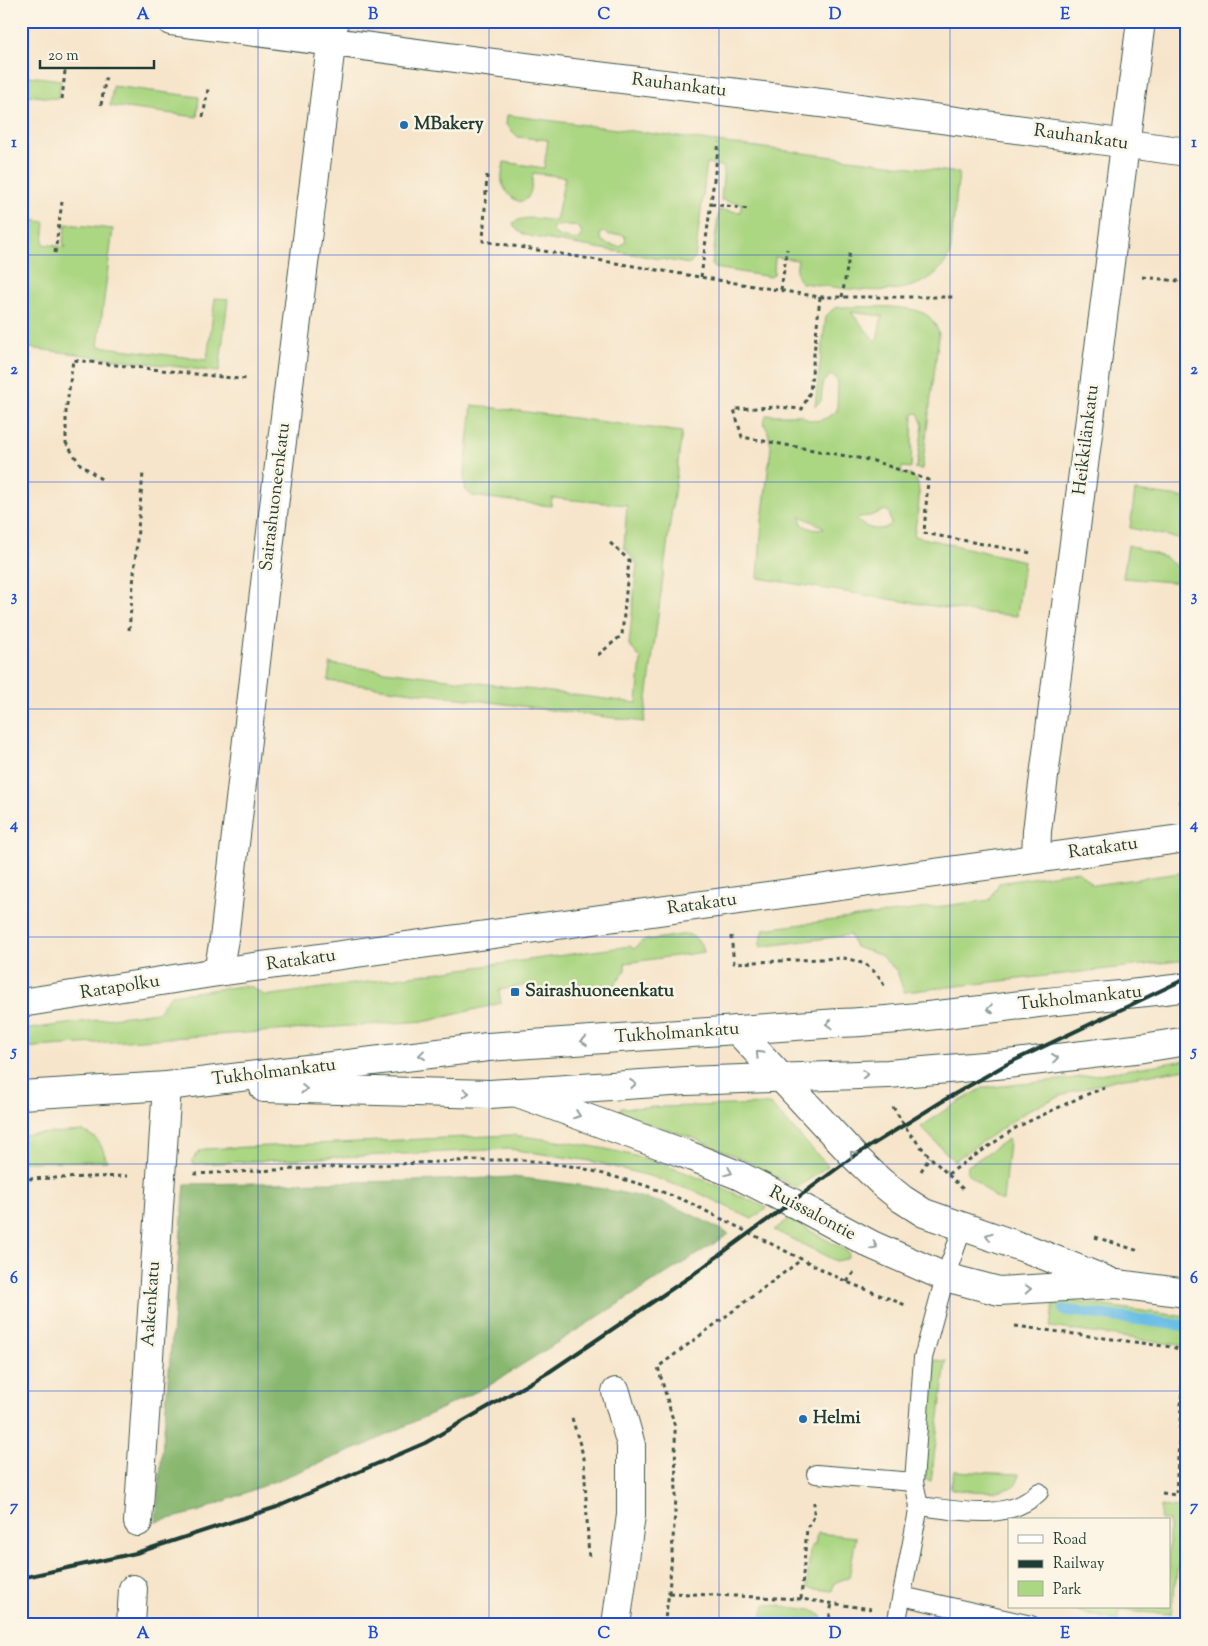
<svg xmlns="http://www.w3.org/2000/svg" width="1208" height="1646" font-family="'Sorts Mill Goudy',serif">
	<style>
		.green { fill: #abd682; stroke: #658a5b; fill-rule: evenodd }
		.forest { fill: #88b770; stroke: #547a52 }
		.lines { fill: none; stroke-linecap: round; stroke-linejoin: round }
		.stream { stroke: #69bde5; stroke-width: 11 }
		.service-casing { stroke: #3f564b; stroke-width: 20 }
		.minor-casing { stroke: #3f564b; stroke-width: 30 }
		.secondary-casing { stroke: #3f564b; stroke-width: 30 }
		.path { stroke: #3f564b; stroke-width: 3; stroke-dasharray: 4 4; stroke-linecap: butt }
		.service { stroke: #fff; stroke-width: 18 }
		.minor { stroke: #fff; stroke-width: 28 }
		.secondary { stroke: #fff; stroke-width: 28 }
		.rail { stroke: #1f3d34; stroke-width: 4 }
		.oneway { stroke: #8f9e9a }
		.grid { fill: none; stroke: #1d4ed8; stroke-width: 1; stroke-opacity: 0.55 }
		.poi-dot { fill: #1f6fb2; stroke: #fcf5e5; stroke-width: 2 }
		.labels { text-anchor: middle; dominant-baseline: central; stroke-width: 5; stroke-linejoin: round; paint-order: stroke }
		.street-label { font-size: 18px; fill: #1f3d34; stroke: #fcf5e5 }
		.poi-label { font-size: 18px; font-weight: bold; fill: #1f3d34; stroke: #fcf5e5; text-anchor: start }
		.neatline { fill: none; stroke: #1d4ed8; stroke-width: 2 }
		.grid-label { font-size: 16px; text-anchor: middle; font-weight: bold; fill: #1d4ed8 }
	</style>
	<rect width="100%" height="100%" fill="#fcf5e5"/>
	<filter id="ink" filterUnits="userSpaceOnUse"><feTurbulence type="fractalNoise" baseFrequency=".02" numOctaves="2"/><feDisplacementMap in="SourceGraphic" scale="10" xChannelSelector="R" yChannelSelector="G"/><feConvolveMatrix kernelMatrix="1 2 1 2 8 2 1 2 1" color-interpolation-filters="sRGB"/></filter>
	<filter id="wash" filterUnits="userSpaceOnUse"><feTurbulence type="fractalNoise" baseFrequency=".0096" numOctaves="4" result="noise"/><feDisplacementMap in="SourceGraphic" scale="20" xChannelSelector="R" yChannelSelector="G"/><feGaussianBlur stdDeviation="1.12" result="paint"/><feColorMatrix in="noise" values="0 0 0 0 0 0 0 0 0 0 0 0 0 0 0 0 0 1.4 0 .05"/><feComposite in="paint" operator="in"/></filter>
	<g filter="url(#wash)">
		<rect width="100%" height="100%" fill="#f6e5cb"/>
		<g class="green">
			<path d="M21 75 61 80 58 99 21 94Z"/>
			<path d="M113 86 199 97 197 117 110 106Z"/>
			<path d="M507 115 959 173C957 193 954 213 952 233 951 240 952 250 949 256 923 307 848 288 802 283 794 276 796 270 798 260L775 257 774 274 771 277 715 268 712 265 719 210 740 212 742 204 721 200 724 167 707 163 695 258 690 264 533 237C524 234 516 233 513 223 527 214 541 220 556 221L565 177 533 173C532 180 532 191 528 197 519 210 504 191 502 182 501 176 503 168 504 162L544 168 548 140 518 137 506 125ZM574 225C581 228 584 233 580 239L573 240 556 235 552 229 554 226ZM603 232 610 235 622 234 625 237 626 241 620 247 607 244 601 240 600 234Z"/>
			<path d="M21 219 45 222 43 244 65 247 63 242 66 224 113 229 98 346 207 360 215 298 228 299 219 372 21 347Z"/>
			<path d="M838 307C861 307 903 304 923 313 932 317 936 325 939 334L922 469 914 468 917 465 923 425 918 413 913 414 911 468 902 467 901 473C904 474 910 474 912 476 926 483 915 523 914 536L1024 561 1017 616 964 611 758 578 762 521 771 447 768 432 764 423 766 415H801C812 426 827 419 837 411L838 381 831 375 823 382 821 401 815 406 826 316 832 310ZM851 312 882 316 877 340 875 341ZM886 510 889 512 891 524C883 533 864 529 857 520L859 517 870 516ZM800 517C808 518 814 524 822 526L824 529C816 531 809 529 802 524Z"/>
			<path d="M472 405 682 432 644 722 328 681 330 664 637 703 641 659 629 645 637 564 624 547 627 505 552 498 551 506 473 496 466 491 464 482Z"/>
			<path d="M1135 491 1187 498V540L1130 528Z"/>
			<path d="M1128 545 1164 557 1179 568 1183 583 1123 578Z"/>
			<path d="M1078 871 1093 885 1187 872V960L904 992 897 971 880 955 855 947 850 935 759 947 764 929 990 900 999 883Z"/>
			<path d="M687 934C696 937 702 943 704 952L625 963V971L614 986 528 992 527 985 499 990 501 1003 428 1021 410 1022 21 1048V1030L157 1012 171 995 243 986 252 987 265 996 630 946 634 949 642 941Z"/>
			<path d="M1187 1060V1069L1118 1079 1071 1092 1030 1109 954 1161 921 1127 945 1110 983 1088 1068 1079Z"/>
			<path d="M770 1104 828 1166 797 1188 744 1160 693 1138 617 1114 621 1108Z"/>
			<path d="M82 1131C101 1139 100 1143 107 1161L21 1162V1135Z"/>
			<path d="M512 1135C561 1141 611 1147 658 1163 696 1175 731 1192 767 1208L752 1219 699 1193 653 1177 591 1161 509 1149 194 1164 192 1160 198 1152 204 1149Z"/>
			<path d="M1008 1139 1009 1142 1003 1201 995 1198 967 1172 968 1166Z"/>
			<path d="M789 1219 848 1252 849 1255 846 1259 836 1261 774 1230Z"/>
			<path d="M1054 1299 1187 1317V1346L1050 1327Z"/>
			<path d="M935 1360 946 1361 931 1481 924 1479 921 1472Z"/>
			<path d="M1187 1395V1502L1171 1614 1120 1611 1118 1621 1059 1607H1169V1520H1160L1161 1506 1178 1508Z"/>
			<path d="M954 1471 1019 1474C1019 1477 1019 1479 1017 1482 1010 1496 964 1491 950 1489Z"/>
			<path d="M817 1533 856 1537 849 1577 834 1583 832 1591 807 1588 810 1548 815 1544Z"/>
			<path d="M765 1604 812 1610 822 1616 823 1625H778L761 1621Z"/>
		</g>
		<path class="forest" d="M512 1177C567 1183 622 1189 674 1207 693 1214 711 1225 729 1234L490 1385 368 1444 197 1512 156 1522 185 1184 415 1181Z"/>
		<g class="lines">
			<path class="stream" d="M1064 1310 1187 1326"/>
		</g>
	</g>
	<g filter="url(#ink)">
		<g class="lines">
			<defs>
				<g id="service">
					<path d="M816 1474 914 1482 919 1506C958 1510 1008 1523 1039 1492"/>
					<path d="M914 1482 923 1358 945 1277 963 1227"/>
					<path d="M902 1596 1031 1625"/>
					<path d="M896 1625 919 1506"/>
				</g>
				<g id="minor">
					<path d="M171 21 556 71 837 105 1187 152"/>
					<path d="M1036 858 1037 831 1141 21"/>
					<path d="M218 972 224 939 274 506 334 21"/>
					<path d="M21 1003 218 972 1187 838"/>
					<path d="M737 1030 854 1156 881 1182 902 1199 924 1213 1033 1251 1108 1281"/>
					<path d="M515 1092 680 1152 738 1175 803 1208 872 1245 945 1277 999 1291 1117 1284 1187 1293"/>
					<path d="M138 1522 167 1086"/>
					<path d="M131 1625 133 1589"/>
					<path d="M616 1625 631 1515V1445L616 1392"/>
				</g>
				<g id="secondary">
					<path d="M264 1088 490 1094 686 1081 888 1074 1007 1064 1143 1048 1187 1041"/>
					<path d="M21 1095 167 1086 488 1047 839 1023C908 1020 977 1010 1047 1002 1093 997 1140 994 1187 987"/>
				</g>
			</defs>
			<use href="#service" class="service-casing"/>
			<use href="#minor" class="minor-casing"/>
			<use href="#secondary" class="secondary-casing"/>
			<g class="path">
				<path d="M62 99 65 71"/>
				<path d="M101 105 106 76"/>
				<path d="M203 117 208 89"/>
				<path d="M487 175 483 241 820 297H953"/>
				<path d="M711 204 749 209"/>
				<path d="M55 253 62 202"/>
				<path d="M701 277 719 142"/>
				<path d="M1143 277 1187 282"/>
				<path d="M781 290 787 249"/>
				<path d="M820 297 810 392 802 409 777 407 734 409 742 437 874 461 928 480 924 533 1031 553"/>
				<path d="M842 297 850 251"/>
				<path d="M101 479 80 464 66 443V412L73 360 240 379 249 378"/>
				<path d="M129 630 143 473"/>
				<path d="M598 655 622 635 629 560 609 542"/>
				<path d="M1180 804 1182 774 1187 748"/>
				<path d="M731 936 734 963 843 958C865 962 874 967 885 987"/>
				<path d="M893 1107 910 1134 930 1157 963 1189"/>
				<path d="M921 1171 930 1157"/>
				<path d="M194 1174 479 1160H523L578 1167 644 1185 686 1201 847 1282 908 1306"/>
				<path d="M948 1174 1017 1127 1085 1095 1105 1088"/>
				<path d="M21 1179 128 1176"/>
				<path d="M1095 1237 1139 1251"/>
				<path d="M847 1282 854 1272"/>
				<path d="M1015 1326 1171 1347 1187 1351"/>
				<path d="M572 1418 584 1458 589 1560"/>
				<path d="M1162 1493 1176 1495 1184 1351"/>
				<path d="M669 1593 801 1599 871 1609"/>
				<path d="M801 1599 807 1528 814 1517V1502"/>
				<path d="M664 1625 669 1593 676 1498 675 1427 658 1367 801 1260"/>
				<path d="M828 1625 832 1603"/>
			</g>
			<use href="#service" class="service"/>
			<use href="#minor" class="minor"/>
			<use href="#secondary" class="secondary"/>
			<path class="rail" d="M21 1578 136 1553 277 1507 425 1443 549 1372 691 1276 854 1156 946 1099 1007 1064 1187 978"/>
		</g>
		<defs><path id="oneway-chevron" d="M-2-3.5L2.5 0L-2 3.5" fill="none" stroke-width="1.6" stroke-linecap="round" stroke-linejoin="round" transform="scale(1.25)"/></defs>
		<g class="oneway">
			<use href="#oneway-chevron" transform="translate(990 1009) rotate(173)"/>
			<use href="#oneway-chevron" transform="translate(829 1024) rotate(176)"/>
			<use href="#oneway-chevron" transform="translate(584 1041) rotate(176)"/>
			<use href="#oneway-chevron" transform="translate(759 1054) rotate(-133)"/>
			<use href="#oneway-chevron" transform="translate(422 1055) rotate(173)"/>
			<use href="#oneway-chevron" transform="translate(1055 1058) rotate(-7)"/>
			<use href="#oneway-chevron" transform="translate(865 1074) rotate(-2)"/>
			<use href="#oneway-chevron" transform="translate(633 1084) rotate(-4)"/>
			<use href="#oneway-chevron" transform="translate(304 1089) rotate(1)"/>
			<use href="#oneway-chevron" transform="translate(466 1093) rotate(1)"/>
			<use href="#oneway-chevron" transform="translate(577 1115) rotate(20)"/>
			<use href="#oneway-chevron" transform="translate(853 1154) rotate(-134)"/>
			<use href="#oneway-chevron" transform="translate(729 1172) rotate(22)"/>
			<use href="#oneway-chevron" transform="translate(989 1236) rotate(-161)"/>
			<use href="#oneway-chevron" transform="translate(874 1246) rotate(26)"/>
			<use href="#oneway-chevron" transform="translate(1028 1289) rotate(-3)"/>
		</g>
	</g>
	<path class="grid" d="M258 21V1625M489 21V1625M719 21V1625M950 21V1625M21 255H1187M21 482H1187M21 709H1187M21 937H1187M21 1164H1187M21 1391H1187"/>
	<g class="poi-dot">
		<circle cx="404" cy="125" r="5"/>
		<rect x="510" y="987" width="10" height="10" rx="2.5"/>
		<circle cx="803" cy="1419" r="5"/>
	</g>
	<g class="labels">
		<g class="street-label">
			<text transform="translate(679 86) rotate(7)">Rauhankatu</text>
			<text transform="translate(1081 138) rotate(8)">Rauhankatu</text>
			<text transform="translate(1087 440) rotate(-83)">Heikkilänkatu</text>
			<text transform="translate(276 497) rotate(-83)">Sairashuoneenkatu</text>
			<text transform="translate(1103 849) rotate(-8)">Ratakatu</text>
			<text transform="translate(702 905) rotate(-8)">Ratakatu</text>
			<text transform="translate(301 961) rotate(-8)">Ratakatu</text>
			<text transform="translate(120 988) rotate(-9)">Ratapolku</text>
			<text transform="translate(1080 999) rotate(-6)">Tukholmankatu</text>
			<text transform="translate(677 1034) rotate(-4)">Tukholmankatu</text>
			<text transform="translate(274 1073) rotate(-7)">Tukholmankatu</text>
			<text transform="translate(812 1214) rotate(28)">Ruissalontie</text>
			<text transform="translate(152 1304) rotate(-86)">Aakenkatu</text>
		</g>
		<g class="poi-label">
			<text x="414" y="125">MBakery</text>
			<text x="525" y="992">Sairashuoneenkatu</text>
			<text x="813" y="1419">Helmi</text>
		</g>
	</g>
	<rect width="1208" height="1646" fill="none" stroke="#fcf5e5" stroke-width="55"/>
	<rect x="1008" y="1518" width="162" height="90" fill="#fcf5e5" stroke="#a4ab9e"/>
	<rect x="1018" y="1535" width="25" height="8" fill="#ffffff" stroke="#a4ab9e"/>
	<text x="1053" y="1544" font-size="15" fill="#1f3d34">Road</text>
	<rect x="1018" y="1560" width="25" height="8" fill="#1f3d34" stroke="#a4ab9e"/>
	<text x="1053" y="1568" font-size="15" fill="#1f3d34">Railway</text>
	<rect x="1018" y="1581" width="25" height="15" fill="#abd682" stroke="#a4ab9e"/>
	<text x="1053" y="1594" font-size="15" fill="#1f3d34">Park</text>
	<path d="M40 60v8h114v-8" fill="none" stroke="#1f3d34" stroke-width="2.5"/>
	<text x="48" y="60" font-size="15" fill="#1f3d34" stroke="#fcf5e5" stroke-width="4" paint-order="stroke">20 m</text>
	<rect x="28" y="28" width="1152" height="1590" class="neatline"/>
	<g class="grid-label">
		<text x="143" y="19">A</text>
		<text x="373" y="19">B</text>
		<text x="604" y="19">C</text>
		<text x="835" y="19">D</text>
		<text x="1065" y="19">E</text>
		<text x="14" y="147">1</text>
		<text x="1194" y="147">1</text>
		<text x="14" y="374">2</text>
		<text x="1194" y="374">2</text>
		<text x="14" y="601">3</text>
		<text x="1194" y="601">3</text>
		<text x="14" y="829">4</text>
		<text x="1194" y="829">4</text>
		<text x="14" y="1056">5</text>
		<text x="1194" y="1056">5</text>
		<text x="14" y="1283">6</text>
		<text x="1194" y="1283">6</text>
		<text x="14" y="1511">7</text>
		<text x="1194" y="1511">7</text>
		<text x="143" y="1638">A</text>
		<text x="373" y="1638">B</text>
		<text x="604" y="1638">C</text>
		<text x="835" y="1638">D</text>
		<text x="1065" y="1638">E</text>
	</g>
</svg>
